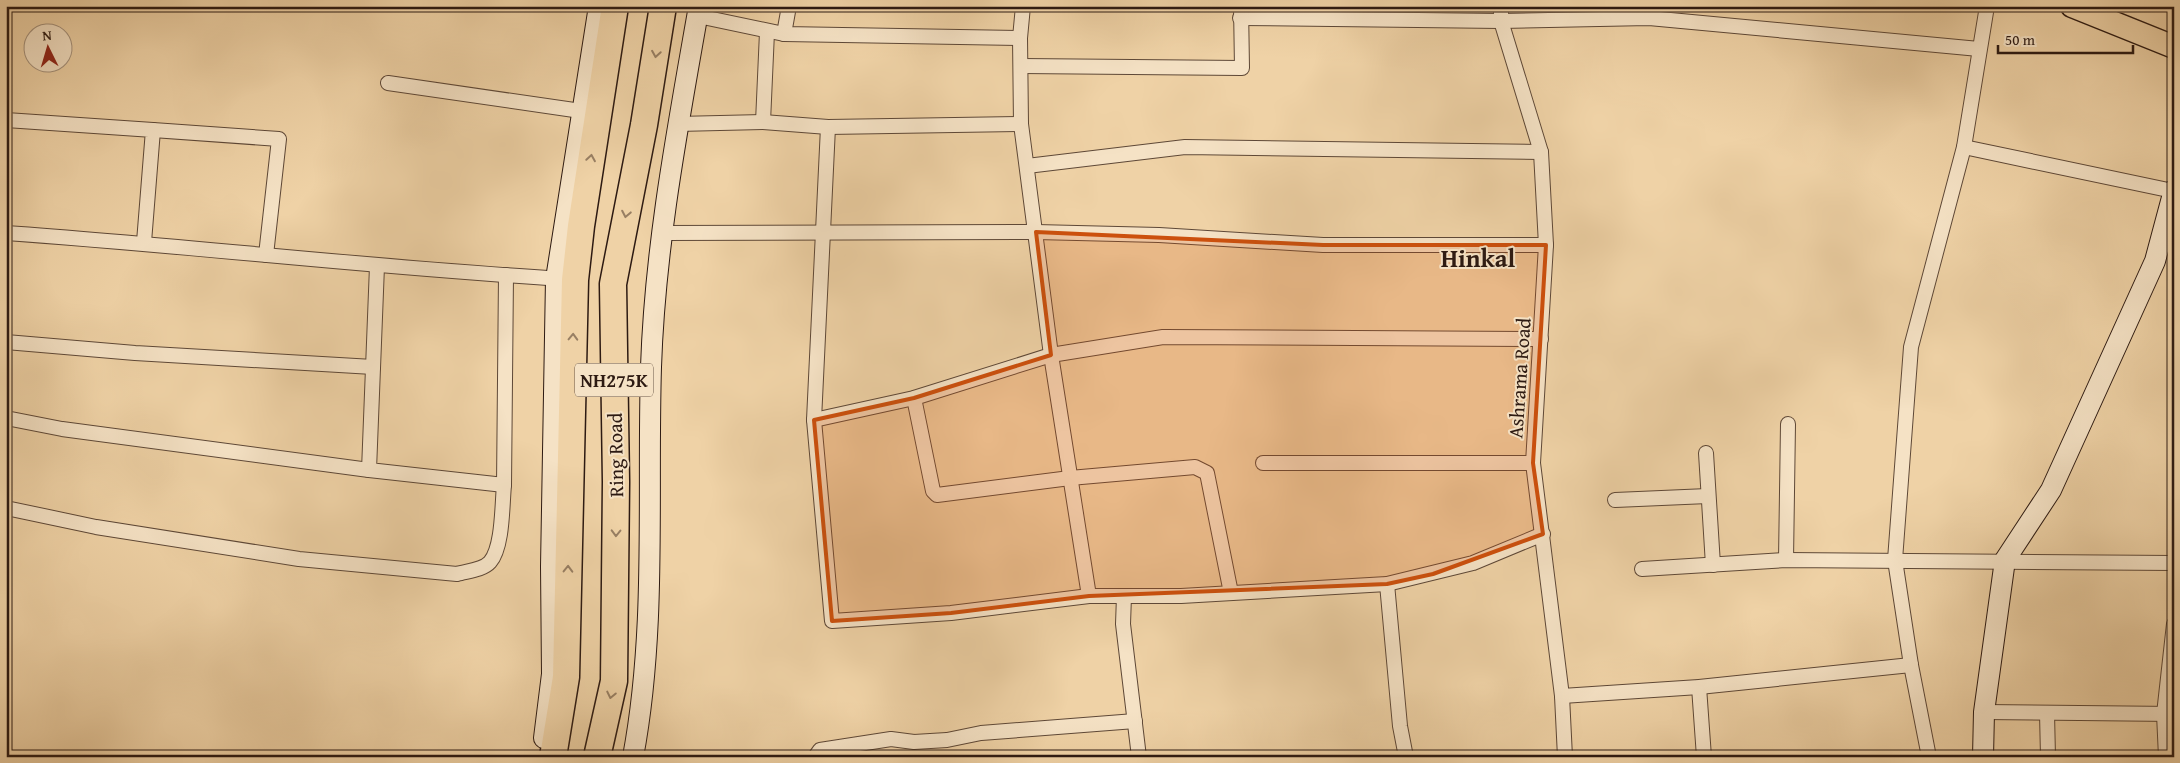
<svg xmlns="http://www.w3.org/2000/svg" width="2180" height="763" font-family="'Gentium Book Plus',serif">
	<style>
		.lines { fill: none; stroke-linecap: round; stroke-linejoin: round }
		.street-casing { stroke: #5e4837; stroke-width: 16 }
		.secondary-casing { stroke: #2d1a12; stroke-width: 22 }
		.primary-casing { stroke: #2d1a12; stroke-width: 25 }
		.highway-casing { stroke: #2d1a12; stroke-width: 29 }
		.street { stroke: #f5e2c5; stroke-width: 14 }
		.secondary { stroke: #f5e2c5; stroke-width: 20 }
		.primary { stroke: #efd2a6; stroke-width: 22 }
		.highway { stroke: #efd2a6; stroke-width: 26 }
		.oneway { stroke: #987f63 }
		.marked { fill: #cc500d; fill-opacity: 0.2; stroke: #cc500d; stroke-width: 4; stroke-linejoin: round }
		.labels { text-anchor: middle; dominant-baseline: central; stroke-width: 4; stroke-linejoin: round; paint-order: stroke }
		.shield { fill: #f5e2c5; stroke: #695648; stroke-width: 1 }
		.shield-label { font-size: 19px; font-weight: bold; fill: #2d1a12 }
		.street-label { font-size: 20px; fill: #2d1a12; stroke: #f5e2c5 }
		.district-label { font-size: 25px; font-weight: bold; fill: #2d1a12; stroke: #f5e2c5 }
	</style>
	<rect width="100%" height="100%" fill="#efd2a6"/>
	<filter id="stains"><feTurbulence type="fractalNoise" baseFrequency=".004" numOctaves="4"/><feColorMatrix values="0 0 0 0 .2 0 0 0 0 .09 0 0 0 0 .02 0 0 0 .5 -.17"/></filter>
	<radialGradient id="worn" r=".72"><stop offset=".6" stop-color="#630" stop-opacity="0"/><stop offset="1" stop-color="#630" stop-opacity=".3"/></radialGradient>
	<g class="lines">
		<defs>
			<g id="street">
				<path d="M1023 6 1020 38 1021 124 1051 355 1089 596"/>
				<path d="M1501 6V21L1541 152 1546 245 1533 463 1562 696 1565 757"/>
				<path d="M698 16 784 34 1020 38"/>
				<path d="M1240 18 1501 21 1649 18 1979 49"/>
				<path d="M784 34 789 6"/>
				<path d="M1021 66 1242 68 1241 6"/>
				<path d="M388 83 581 111"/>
				<path d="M6 120 153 130 144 242"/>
				<path d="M763 122 767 32"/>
				<path d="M677 124 763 122 828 127 1021 124"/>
				<path d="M828 127 814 420 832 621 951 613 1089 596H1181L1387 584 1473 563 1543 534"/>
				<path d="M153 130 279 139 266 255"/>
				<path d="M1964 147 2173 191"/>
				<path d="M1027 166 1185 147 1541 152"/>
				<path d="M6 233C192 246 377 268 564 279"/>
				<path d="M661 233 1036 232 1159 235 1323 245H1546"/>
				<path d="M377 266 369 470 504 485 506 275"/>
				<path d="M6 342 135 353 373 367"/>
				<path d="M914 398 933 491 937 495 1070 478 1195 467 1207 473 1231 593"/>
				<path d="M6 418 62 429 369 470"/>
				<path d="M814 420 914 398 1051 355 1163 337 1541 339"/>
				<path d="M1706 453 1713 565"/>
				<path d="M1263 463H1533"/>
				<path d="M1615 500 1708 496"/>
				<path d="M6 508 96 527 299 559 457 574C467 571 483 570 490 562 503 547 502 505 504 485"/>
				<path d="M1786 560 1788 424"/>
				<path d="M1642 569 1786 560 2174 563"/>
				<path d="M1387 584 1400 726 1406 757"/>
				<path d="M1124 596 1123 624 1139 757"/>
				<path d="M1699 687 1704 757"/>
				<path d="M1562 696 1699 687 1911 665"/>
				<path d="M1984 712 2174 714"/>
				<path d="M2047 713 2048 757"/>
				<path d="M815 757 820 750 891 739 914 742 947 740 981 733 1135 721"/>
				<path d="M1929 757 1911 665 1895 560 1911 347 1964 147 1987 6"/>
				<path d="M2166 757 2164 714 2174 624"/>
			</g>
			<g id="secondary">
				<path d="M544 738 552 674 551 567 556 279 599 6"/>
				<path d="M633 757C657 629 647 496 651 367 655 245 678 126 699 6"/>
				<path d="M1983 757 1984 712 2005 560 2051 490 2155 261 2174 190"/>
			</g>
			<path id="primary" d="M2072 6 2174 47"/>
			<g id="highway">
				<path d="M553 757 566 677 575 280 581 226 615 6"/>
				<path d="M597 757 614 681 616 482 613 284 644 125 663 6"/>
			</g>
		</defs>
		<use href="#street" class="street-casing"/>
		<use href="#secondary" class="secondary-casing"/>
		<use href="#primary" class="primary-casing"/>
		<use href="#highway" class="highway-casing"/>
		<use href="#street" class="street"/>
		<use href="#secondary" class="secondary"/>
		<use href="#primary" class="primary"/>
		<use href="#highway" class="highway"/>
	</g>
	<defs><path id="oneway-chevron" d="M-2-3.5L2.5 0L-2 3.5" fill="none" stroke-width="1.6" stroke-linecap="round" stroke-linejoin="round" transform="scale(1.25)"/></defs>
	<g class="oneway">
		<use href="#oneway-chevron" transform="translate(656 54) rotate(99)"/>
		<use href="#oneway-chevron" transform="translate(591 158) rotate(-81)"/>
		<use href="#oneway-chevron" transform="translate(626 214) rotate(101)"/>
		<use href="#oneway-chevron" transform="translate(573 337) rotate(-88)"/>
		<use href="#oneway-chevron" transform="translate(616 533) rotate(91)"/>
		<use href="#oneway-chevron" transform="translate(568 569) rotate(-89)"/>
		<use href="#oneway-chevron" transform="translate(611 695) rotate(102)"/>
	</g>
	<path class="marked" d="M1036 232 1323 245H1546L1533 463 1543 534 1433 574 1387 584 1089 596 951 613 832 621 814 420 914 398 1051 355Z"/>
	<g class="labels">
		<rect class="shield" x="575" y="363.5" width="78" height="33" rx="4"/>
		<g class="shield-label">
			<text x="614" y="380">NH275K</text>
		</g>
		<g class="street-label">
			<text transform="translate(1519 378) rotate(-86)">Ashrama Road</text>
			<text transform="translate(615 455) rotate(-91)">Ring Road</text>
		</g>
		<g class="district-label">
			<text x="1478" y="258">Hinkal</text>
		</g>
	</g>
	<rect width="2180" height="763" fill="none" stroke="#efd2a6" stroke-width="25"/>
	<rect x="8" y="8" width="2165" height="748" fill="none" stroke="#2d1a12" stroke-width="2.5"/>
	<rect x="12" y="12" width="2155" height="738" fill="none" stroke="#2d1a12"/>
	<g transform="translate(48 48) rotate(355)"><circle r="24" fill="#f5e2c5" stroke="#a5927d"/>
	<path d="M0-4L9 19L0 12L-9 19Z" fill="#8f2418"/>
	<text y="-8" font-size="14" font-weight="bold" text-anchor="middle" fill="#2d1a12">N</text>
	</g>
	<path d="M1998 45v8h135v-8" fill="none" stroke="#2d1a12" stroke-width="2.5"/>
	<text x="2005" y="45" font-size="15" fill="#2d1a12" stroke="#f5e2c5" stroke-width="4" paint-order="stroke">50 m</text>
	<rect width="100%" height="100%" filter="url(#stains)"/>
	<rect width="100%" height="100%" fill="url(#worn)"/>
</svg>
